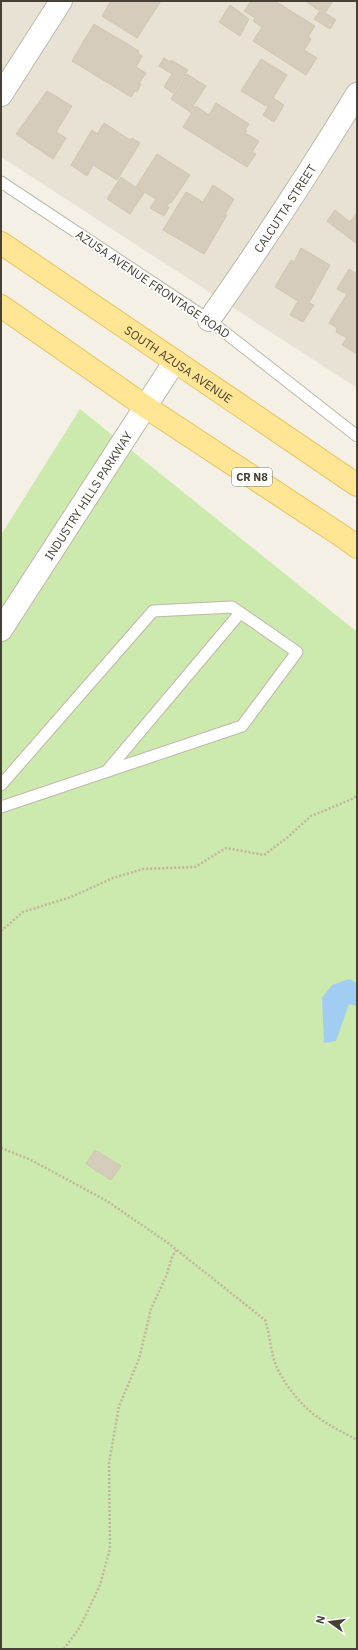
<svg xmlns="http://www.w3.org/2000/svg" width="358" height="1650" font-family="'IBM Plex Sans',sans-serif">
	<style>
		.residential { fill: #e8e2d4 }
		.green { fill: #cce9ae }
		.water { fill: #a1cdf2 }
		.building { fill: #d6ccbb; stroke: #d1c5ae }
		.lines { fill: none; stroke-linecap: round; stroke-linejoin: round }
		.lane-casing { stroke: #bfb8a9; stroke-width: 13 }
		.street-casing { stroke: #bfb8a9; stroke-width: 24 }
		.primary-casing { stroke: #e7c461; stroke-width: 24 }
		.path { stroke: #c2b599; stroke-width: 2.5; stroke-dasharray: 2 2; stroke-linecap: butt }
		.lane { stroke: #fff; stroke-width: 11 }
		.street { stroke: #fff; stroke-width: 22 }
		.primary { stroke: #ffe594; stroke-width: 22 }
		.labels { text-anchor: middle; dominant-baseline: central; stroke-width: 4; stroke-linejoin: round; paint-order: stroke }
		.shield { fill: #fff; stroke: #7e7a72; stroke-width: 1 }
		.shield-label { font-size: 11px; font-weight: bold; fill: #474135 }
		.street-label { font-size: 12px; fill: #474135; stroke: #fff }
	</style>
	<rect width="100%" height="100%" fill="#f4f0e6"/>
	<path class="residential" d="M1 1H357V388L1 157Z"/>
	<path class="green" d="M80 409 357 632V1649H1V535Z"/>
	<path class="water" d="M349 979 357 983V1006L349 1004 336 1041 324 1043 322 998 332 985Z"/>
	<g class="building">
		<path d="M111 1H161L137 38 102 16Z"/>
		<path d="M251 1H275L315 26 308 37 311 39 304 50 317 58 306 75 253 41 262 27 253 21 255 18 244 11Z"/>
		<path d="M305 1H333L325 13 336 20 330 29 314 19 320 11Z"/>
		<path d="M230 5 249 19 240 36 219 22Z"/>
		<path d="M94 24 139 51 138 53 142 56 136 67 146 73 139 83 141 84 137 92 135 91 131 97 72 61Z"/>
		<path d="M164 58 170 62 171 60 188 70 173 93 164 87 172 74 159 66Z"/>
		<path d="M261 59 287 75 273 98 284 105 274 122 263 115 268 107 241 91Z"/>
		<path d="M187 74 206 86 193 106 195 108 196 106 209 115 216 103 249 124 245 130 247 131 245 133 259 141 252 152 256 154 247 167 183 127 192 113 171 99Z"/>
		<path d="M47 91 72 106 56 132 66 138 53 159 16 134Z"/>
		<path d="M104 123 130 140 132 138 140 143 117 180 93 165 87 176 71 165 92 130 97 134Z"/>
		<path d="M157 154 190 175 171 203 170 202 167 206 169 207 164 216 150 208 156 199 136 187Z"/>
		<path d="M121 177 144 193 130 214 107 199Z"/>
		<path d="M213 185 234 199 225 214 227 215 204 254 163 230 186 192 203 202Z"/>
		<path d="M335 210 350 222 357 212V244L327 221Z"/>
		<path d="M301 248 330 265 309 303 314 305 303 322 290 315 298 301 275 287 291 260 294 262Z"/>
		<path d="M349 269 357 274V354L342 345 347 338 336 332 337 328 329 323 347 294 337 289Z"/>
		<path d="M95 1150 121 1166 111 1180 86 1164Z"/>
	</g>
	<g class="lines">
		<defs>
			<g id="lane">
				<path d="M1 182 209 320 357 436"/>
				<path d="M107 771 240 613"/>
				<path d="M1 785 153 611 232 607 297 652 242 726 1 807"/>
			</g>
			<g id="street">
				<path d="M1 95 61 1"/>
				<path id="s1" d="M209 320C261 246 310 171 357 94"/>
				<path id="s2" d="M1 630 175 361"/>
			</g>
			<g id="primary">
				<path id="s3" d="M1 243 357 485"/>
				<path d="M1 306 146 407 345 538 357 547"/>
			</g>
		</defs>
		<use href="#lane" class="lane-casing"/>
		<use href="#street" class="street-casing"/>
		<use href="#primary" class="primary-casing"/>
		<g class="path">
			<path d="M1 931 23 912 71 897 113 878 143 869 195 867 226 848 264 855 288 837 311 816 350 800 357 796"/>
			<path d="M1 1148 31 1160 107 1201 168 1243 265 1320C270 1334 270 1349 275 1363 283 1383 301 1406 319 1418 331 1427 345 1433 357 1440"/>
			<path d="M64 1649 80 1627 100 1585 110 1549 109 1463 119 1406 139 1359 151 1309 167 1274 172 1257 176 1250"/>
		</g>
		<use href="#lane" class="lane"/>
		<use href="#street" class="street"/>
		<use href="#primary" class="primary"/>
	</g>
	<g class="labels">
		<rect class="shield" x="232" y="468" width="40" height="18" rx="3"/>
		<g class="shield-label">
			<text x="252" y="477">CR N8</text>
		</g>
		<g class="street-label">
			<text stroke="none"><textPath href="#s1" startOffset="135">CALCUTTA STREET</textPath></text>
			<text transform="translate(153 284) rotate(34)">AZUSA AVENUE FRONTAGE ROAD</text>
			<text stroke="none"><textPath href="#s3" startOffset="215">SOUTH AZUSA AVENUE</textPath></text>
			<text stroke="none"><textPath href="#s2" startOffset="160">INDUSTRY HILLS PARKWAY</textPath></text>
		</g>
	</g>
	<rect width="358" height="1650" fill="none" stroke="#474135" stroke-width="4"/>
	<g transform="translate(330 1622) rotate(284)" stroke="#ffffff" stroke-width="3" paint-order="stroke">
	<path d="M0-3L7 15L0 10L-7 15Z" fill="#474135"/>
	<text y="-6" font-size="11" font-weight="bold" text-anchor="middle" fill="#474135">N</text>
	</g>
</svg>
